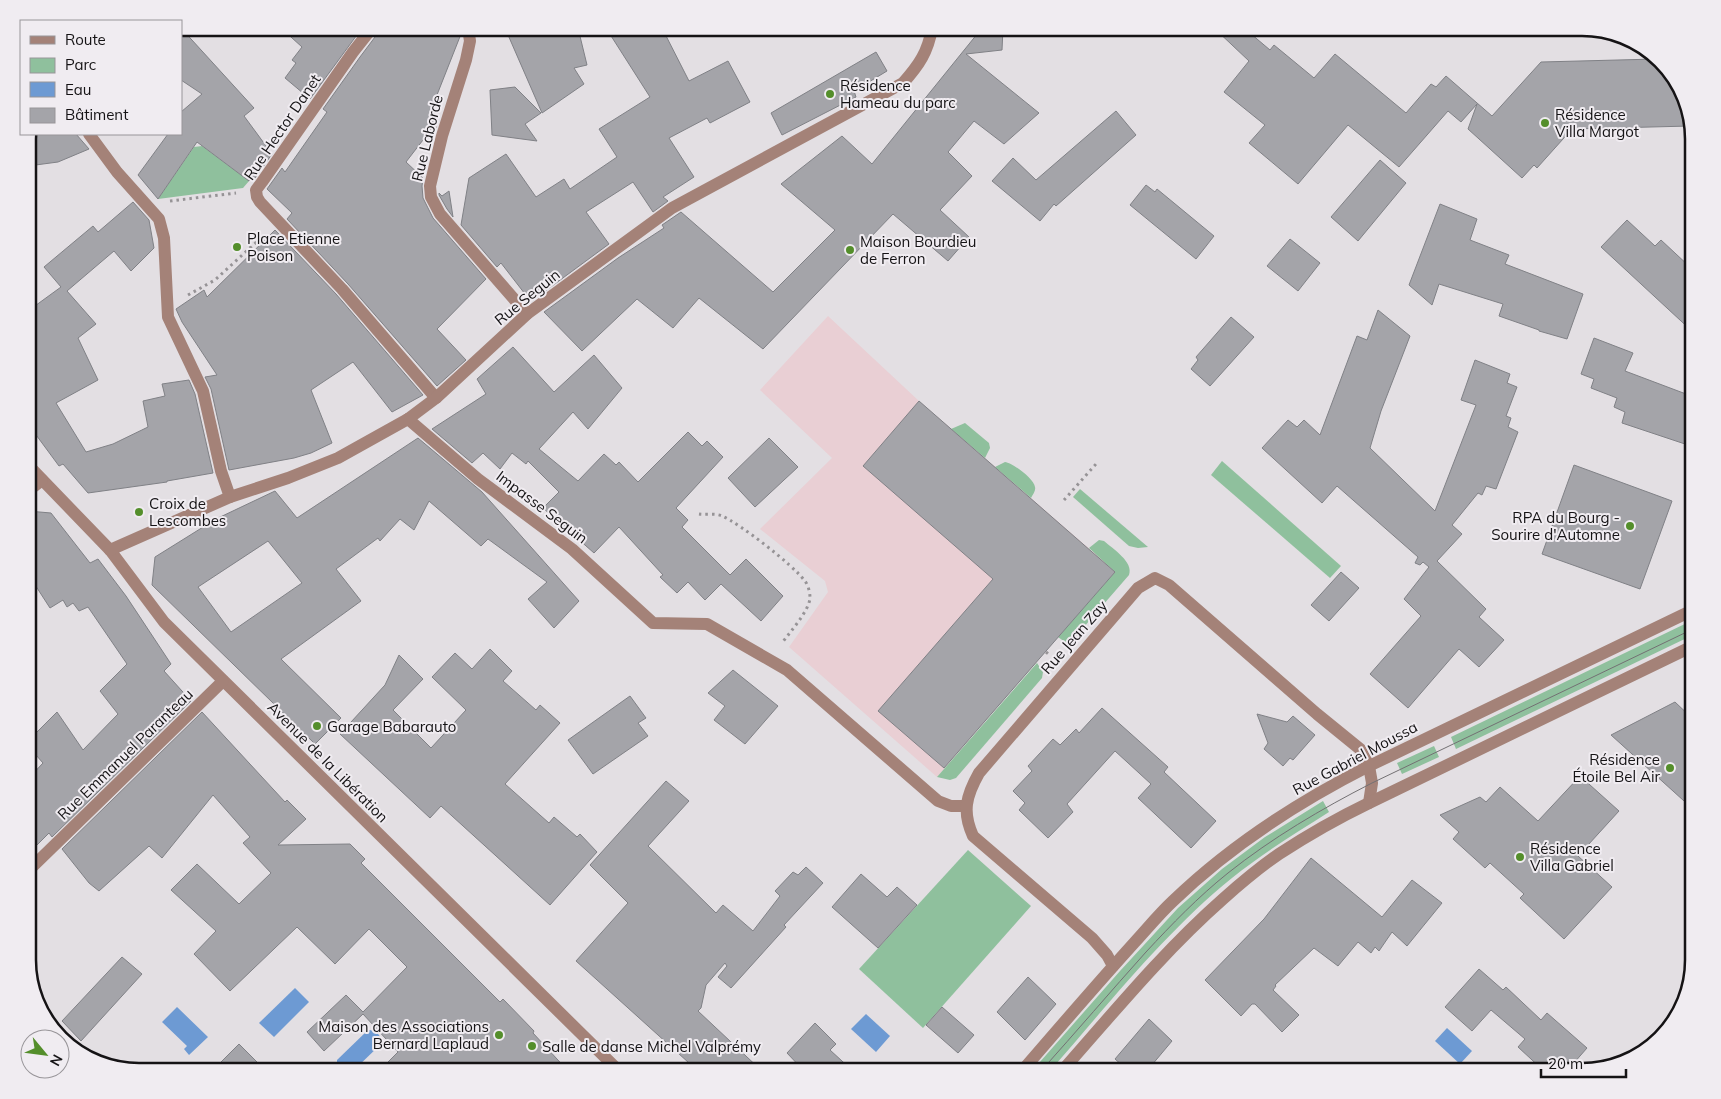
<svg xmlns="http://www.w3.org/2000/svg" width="1721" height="1099" font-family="Mulish,sans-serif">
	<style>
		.education { fill: #e9cfd4 }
		.green { fill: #8fc09d }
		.water { fill: #6d9ad3 }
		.building { fill: #a4a4a9; stroke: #808186; fill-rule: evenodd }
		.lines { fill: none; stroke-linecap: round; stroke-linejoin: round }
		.path { stroke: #969396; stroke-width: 3; stroke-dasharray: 2.5 4; stroke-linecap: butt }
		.minor { stroke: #a48278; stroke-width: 12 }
		.tram { stroke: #737073; stroke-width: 1 }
		.poi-dot { fill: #548e2b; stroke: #f0ecf1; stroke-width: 2 }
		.labels { text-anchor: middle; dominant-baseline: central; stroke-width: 4; stroke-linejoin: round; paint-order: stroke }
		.poi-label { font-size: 15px; fill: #151315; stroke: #f0ecf1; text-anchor: start }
		.street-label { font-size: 15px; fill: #151315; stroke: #f0ecf1 }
		.rim { fill: none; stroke: #151315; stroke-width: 2.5 }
	</style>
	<rect width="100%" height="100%" fill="#e3dfe3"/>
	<path class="education" d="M828 316 919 401 1115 571 937 777 789 647 828 592 825 581 760 529 832 458 760 390Z"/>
	<g class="green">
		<path d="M202 146 249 181 243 188 158 199 194 147Z"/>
		<path d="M965 423 989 443 990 448 985 458 951 429Z"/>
		<path d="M1222 461 1341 566 1330 578 1211 475Z"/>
		<path d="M1005 462C1013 463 1034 479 1035 487 1036 491 1033 494 1031 498L995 467Z"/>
		<path d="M1080 489 1148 547 1138 548 1129 546 1073 497Z"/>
		<path d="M1099 540 1104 541C1113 549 1134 562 1129 575L1070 643 1065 642 1058 637 1115 572 1089 548Z"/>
		<path d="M1693 620V635L1456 749 1451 737Z"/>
		<path d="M1037 663 1043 672 1042 678 956 778 950 780 937 777Z"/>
		<path d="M1434 746 1439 757 1402 774 1397 763Z"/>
		<path d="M1323 801 1329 812C1296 833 1263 853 1232 878 1165 932 1106 1007 1050 1071H1032L1120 971 1178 908 1222 869 1265 837Z"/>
		<path d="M968 850 1031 906 923 1028 859 969Z"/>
	</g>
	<g class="water">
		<path d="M295 988 309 1002 274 1037 259 1023Z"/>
		<path d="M177 1007 208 1037 189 1055 184 1049 187 1046 162 1022Z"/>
		<path d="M866 1014 890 1036 876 1052 851 1029Z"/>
		<path d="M1447 1028 1472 1051 1460 1064 1435 1041Z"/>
		<path d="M368 1030C377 1030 381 1035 381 1044L353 1071H341L337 1068V1060Z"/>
	</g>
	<g class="building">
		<path d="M181 28 254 108 244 116 272 154 255 178 252 176 249 181 197 142 158 199 138 175 168 134H181V112L202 94 181 80Z"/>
		<path d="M281 28H362L310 99 285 78 296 63 292 60 302 47Z"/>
		<path d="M380 28H460L461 34 433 105 436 128 433 127 406 162 423 178 422 186 423 198 433 218 486 279 437 329 466 360 437 386 348 284 287 219 292 213 267 189 282 168 285 172 327 112 323 109 360 57 378 33Z"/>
		<path d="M505 28H578L587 65 574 68 584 84 542 113Z"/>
		<path d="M606 28H662L689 81 728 61 750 102 710 123 707 118 669 138 694 177 663 197 668 201 653 212 633 182 586 212 609 244 533 300 526 293 525 294 501 263 497 267 461 225 469 178 506 154 536 197 564 179 570 189 617 157 599 129 650 97Z"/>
		<path d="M982 28H1003L1002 50 966 54 1039 113 1004 144 974 121 948 152 972 176 940 210 969 237 948 261 893 214 763 349 699 298 673 328 637 299 582 351 544 312 618 258 664 228 662 225 681 212 773 292 835 230 781 184 842 136 872 164Z"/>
		<path d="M1214 28H1244L1270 50 1274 45 1314 78 1335 54 1406 113 1431 84 1436 87 1446 76 1492 116 1541 62 1656 59 1679 83 1690 126 1572 129 1537 168 1534 165 1522 178 1468 129 1477 104 1461 122 1448 111 1399 167 1348 125 1298 184 1249 143 1265 125 1224 92 1249 61Z"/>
		<path d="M876 52 887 71 854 91 856 97 782 135 771 113Z"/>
		<path d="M515 87 541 113 525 124 537 141 492 135 490 90Z"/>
		<path d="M1116 111 1136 135 1056 206 1054 204 1040 221 992 181 1013 158 1036 180Z"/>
		<path d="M28 134H76L89 149 58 162 28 166Z"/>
		<path d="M1380 160 1406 183 1358 241 1331 217Z"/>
		<path d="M1146 185 1155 192 1157 189 1214 236 1196 259 1130 205Z"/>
		<path d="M449 191 453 217 447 209 439 195V193L442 196Z"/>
		<path d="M133 202 149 220 154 248 131 271 114 251 67 291 96 324 78 338 98 380 56 403 86 452 113 444 148 427 143 401 165 396 162 384 189 380 195 394 213 473 167 481V482L88 493 63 464 59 466 28 424V311L61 287 44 267 93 226 98 232Z"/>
		<path d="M1440 204 1477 219 1470 240 1509 255 1505 264 1583 294 1567 339 1539 331V330L1499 316 1503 304 1439 284 1432 305 1409 285Z"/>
		<path d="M1627 220 1655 246 1661 240 1690 267 1684 273 1694 282V333L1601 247Z"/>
		<path d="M275 230 336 294 423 395 392 412 353 362 311 390 332 443 311 453 294 458 229 470 211 389 205 377 217 375 182 322 176 309 204 290 207 297Z"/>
		<path d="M1290 239 1320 263 1298 291 1267 266Z"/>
		<path d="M1378 310 1410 336 1381 411 1370 448 1435 511 1476 405 1461 400 1475 360 1510 374 1507 383 1517 387 1506 416 1511 418 1508 427 1518 432 1496 489 1486 486 1482 495 1478 493 1452 525 1462 534 1437 561 1486 609 1479 617 1504 640 1479 667 1459 649 1408 708 1370 674 1421 616 1404 599 1429 567 1423 562 1420 565 1415 563 1418 557 1337 486 1322 503 1262 448 1288 420 1297 427 1304 420 1320 435 1357 336 1367 340Z"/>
		<path d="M1231 317 1254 337 1210 386 1191 369 1198 360 1196 357Z"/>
		<path d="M1594 338 1633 353 1625 371 1694 397V447L1622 423 1625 412 1614 407 1617 398 1591 388 1594 379 1581 374Z"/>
		<path d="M513 347 554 392 594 355 622 388 588 429 573 412 539 449 578 481 604 454 616 465 619 462 638 482 688 432 702 446 707 441 723 457 676 508 688 520 682 527 730 575 746 559 783 596 761 621 721 584 705 600 688 582 677 593 660 577 663 575 619 527 594 553 543 508 559 492 528 461 526 464 512 453 500 469 483 453 472 463 432 429 486 394 477 379Z"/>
		<path d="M919 401 1115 572 944 768 878 711 993 579 863 466Z"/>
		<path d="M418 438 482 492 579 601 554 628 528 599 547 582 488 539 481 546 429 501 414 530 400 519 380 541 378 538 336 569 361 601 281 659 341 718 315 744 152 585 155 557 216 519 275 491 297 518ZM268 541 302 583 231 632 198 587Z"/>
		<path d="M769 438 798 467 755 507 728 478Z"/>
		<path d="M1574 465 1672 501 1640 589 1542 554Z"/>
		<path d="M28 511 51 513 90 563 98 559 126 596 171 664 164 671 191 701 52 837 49 833 28 854V779L43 763 28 746V741L57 712 83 750 118 714 100 691 127 664 88 607 79 611 73 603 67 607 63 600 50 608 28 574Z"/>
		<path d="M1341 572 1359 588 1329 621 1311 605Z"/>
		<path d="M490 649 512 671 503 681 536 710 540 705 560 723 505 784 549 823 554 817 577 837 580 834 597 852 550 905 441 806 430 818 340 734 385 685 399 655 423 679 393 710 431 748 466 710 432 677 455 653 472 669Z"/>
		<path d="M733 670 778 706 745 744 714 720 725 706 708 693Z"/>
		<path d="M630 696 646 718 638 723 648 736 593 774 568 740Z"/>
		<path d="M1675 702 1694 720V810L1611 735Z"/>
		<path d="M1102 708 1168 767 1164 772 1216 821 1191 848 1138 798 1151 784 1115 751 1067 804 1073 812 1048 838 1019 810 1025 803 1013 791 1032 771 1028 766 1053 739 1060 745 1076 729 1079 733Z"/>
		<path d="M202 712 285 802 287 800 306 819 278 845 350 844 365 859 361 863 500 1002 503 999 534 1031 533 1033 569 1072H378L398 1052 363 1014 324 1051 307 1032 346 995 363 1012 407 967 369 929 335 964 297 927 230 991 194 954 216 931 171 890 197 864 239 904 271 873 243 843 250 837 213 795 162 858 149 846 99 891 89 883 62 849Z"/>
		<path d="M1257 714 1287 722 1293 716 1315 735 1293 760 1290 758 1283 766 1264 749 1268 743Z"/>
		<path d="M1580 776 1619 811 1578 856 1612 887 1564 939 1520 898 1524 894 1490 863 1485 868 1453 839 1459 832 1440 815 1480 797 1486 802 1500 787 1538 821Z"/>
		<path d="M666 781 689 801 648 846 716 913 723 905 753 931 780 896 775 891 793 872 798 875 806 867 823 883 784 925 786 927 731 988 718 977 727 966 725 963 706 985 701 1008 698 1011 763 1072H699L576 961 628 903 590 865Z"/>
		<path d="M1311 858 1382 917 1412 880 1442 903 1407 946 1392 932 1379 951 1375 947 1371 953 1358 942 1338 966 1314 948 1275 985 1276 986 1273 990 1299 1015 1282 1032 1255 1004H1252L1241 1016 1205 980 1264 919Z"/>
		<path d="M861 874 887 897 897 887 917 905 878 948 832 907Z"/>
		<path d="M122 957 142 974 81 1041 62 1021Z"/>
		<path d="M1479 969 1503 990 1506 987 1541 1020 1547 1013 1587 1048 1566 1072H1545L1518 1047 1525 1039 1491 1010 1472 1031 1445 1007Z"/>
		<path d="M1028 977 1056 1004 1025 1040 997 1012Z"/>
		<path d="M942 1007 974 1035 958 1053 926 1025Z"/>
		<path d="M1149 1019 1172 1041 1146 1072H1130L1115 1059Z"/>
		<path d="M815 1023 836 1044 830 1050 854 1072H805L787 1053Z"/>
		<path d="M239 1044 267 1072H211Z"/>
	</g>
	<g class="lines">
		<g class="path">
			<path d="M170 201 236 193"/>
			<path d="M188 295 215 280 263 236"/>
			<path d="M1064 500 1096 464"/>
			<path d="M699 514C706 515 716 513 722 516 739 523 793 565 804 580 808 584 810 592 810 598 809 611 790 632 782 643"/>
			<path d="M1046 652 1051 656"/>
		</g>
		<g class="minor">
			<path d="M372 28 353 52 262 182 256 190 257 197 260 202 342 289 436 398"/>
			<path d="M468 28 470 41 466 60 442 136 430 186 431 197 440 214 527 314"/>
			<path d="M89 134 117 172 159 219 164 238 168 317 203 391 221 471 230 497"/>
			<path d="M408 419 478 479 572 549 653 623 707 624 787 670 938 801 951 806H966"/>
			<path d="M28 465 110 550 164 622 619 1071"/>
			<path d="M28 491 42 480"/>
			<path d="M110 550 230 497 288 478 338 458 408 419 436 398 527 314 672 208 903 83C919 65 928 52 932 28"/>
			<path d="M28 871 223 681"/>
			<path d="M1113 966 1107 955 1092 938 973 836C962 812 966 796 979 773L1138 588 1155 578 1169 585 1317 714 1360 749 1369 766 1372 783 1369 803"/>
			<path d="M1022 1071C1059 1028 1096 985 1134 943 1147 929 1159 914 1173 901 1230 846 1298 802 1369 766L1693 610"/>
			<path d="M1062 1071C1114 1012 1164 951 1223 899 1241 883 1260 867 1279 854 1308 835 1338 818 1369 803L1693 646"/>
		</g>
		<path class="tram" d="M1041 1071C1076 1032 1111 991 1146 952 1172 924 1198 897 1228 873 1272 838 1321 809 1372 783L1693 629"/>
	</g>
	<g class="poi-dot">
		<circle cx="830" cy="94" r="5"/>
		<circle cx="1545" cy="123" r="5"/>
		<circle cx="237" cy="247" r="5"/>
		<circle cx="850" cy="250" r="5"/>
		<circle cx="139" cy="512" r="5"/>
		<circle cx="1630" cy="526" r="5"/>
		<circle cx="317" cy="726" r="5"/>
		<circle cx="1670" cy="768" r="5"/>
		<circle cx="1520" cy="857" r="5"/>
		<circle cx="499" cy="1035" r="5"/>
		<circle cx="532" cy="1046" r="5"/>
	</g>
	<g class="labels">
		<g class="poi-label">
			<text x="840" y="85">Résidence<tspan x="840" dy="17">Hameau du parc</tspan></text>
			<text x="1555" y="114">Résidence<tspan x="1555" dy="17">Villa Margot</tspan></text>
			<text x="247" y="238">Place Etienne<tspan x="247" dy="17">Poison</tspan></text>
			<text x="860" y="241">Maison Bourdieu<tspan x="860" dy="17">de Ferron</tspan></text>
			<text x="149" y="503">Croix de<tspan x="149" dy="17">Lescombes</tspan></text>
			<text x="1620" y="517" text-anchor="end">RPA du Bourg -<tspan x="1620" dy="17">Sourire d'Automne</tspan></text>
			<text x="327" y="726">Garage Babarauto</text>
			<text x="1660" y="759" text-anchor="end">Résidence<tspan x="1660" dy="17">Étoile Bel Air</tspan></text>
			<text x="1530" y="848">Résidence<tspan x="1530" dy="17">Villa Gabriel</tspan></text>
			<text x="489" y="1026" text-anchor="end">Maison des Associations<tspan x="489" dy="17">Bernard Laplaud</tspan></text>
			<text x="542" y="1046">Salle de danse Michel Valprémy</text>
		</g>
		<g class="street-label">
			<text transform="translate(282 127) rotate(-56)">Rue Hector Danet</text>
			<text transform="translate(427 138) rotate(-76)">Rue Laborde</text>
			<text transform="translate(527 297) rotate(-39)">Rue Seguin</text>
			<text transform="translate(542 507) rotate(37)">Impasse Seguin</text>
			<text transform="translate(1074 637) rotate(-49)">Rue Jean Zay</text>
			<text transform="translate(125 754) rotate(-44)">Rue Emmanuel Paranteau</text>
			<text transform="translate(1355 758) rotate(-28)">Rue Gabriel Moussa</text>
			<text transform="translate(328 762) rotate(45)">Avenue de la Libération</text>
		</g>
	</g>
	<path d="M0 0H1721V1099H0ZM139 36H1582A103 103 0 0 1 1685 139V960A103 103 0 0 1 1582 1063H139A103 103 0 0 1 36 960V139A103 103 0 0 1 139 36Z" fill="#f0ecf1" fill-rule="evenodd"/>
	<path class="rim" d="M139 36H1582A103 103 0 0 1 1685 139V960A103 103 0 0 1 1582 1063H139A103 103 0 0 1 36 960V139A103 103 0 0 1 139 36Z"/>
	<rect x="20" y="20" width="162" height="115" fill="#f0ecf1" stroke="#989599"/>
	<rect x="30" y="36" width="25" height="8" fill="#a48278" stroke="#989599"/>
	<text x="65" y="45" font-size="15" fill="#151315">Route</text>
	<rect x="30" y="58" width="25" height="15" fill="#8fc09d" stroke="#989599"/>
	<text x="65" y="70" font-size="15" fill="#151315">Parc</text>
	<rect x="30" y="82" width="25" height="15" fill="#6d9ad3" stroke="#989599"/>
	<text x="65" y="95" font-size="15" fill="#151315">Eau</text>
	<rect x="30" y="108" width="25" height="15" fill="#a4a4a9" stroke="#989599"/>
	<text x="65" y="120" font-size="15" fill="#151315">Bâtiment</text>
	<g transform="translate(45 1054) rotate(119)"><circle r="24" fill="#f0ecf1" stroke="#989599"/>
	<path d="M0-4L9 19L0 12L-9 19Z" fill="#548e2b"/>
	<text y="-8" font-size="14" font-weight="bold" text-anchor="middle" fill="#151315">N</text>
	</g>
	<path d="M1541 1069v8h85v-8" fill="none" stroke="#151315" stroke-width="2.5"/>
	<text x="1548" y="1069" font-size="15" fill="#151315" stroke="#f0ecf1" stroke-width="4" paint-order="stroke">20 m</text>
</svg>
